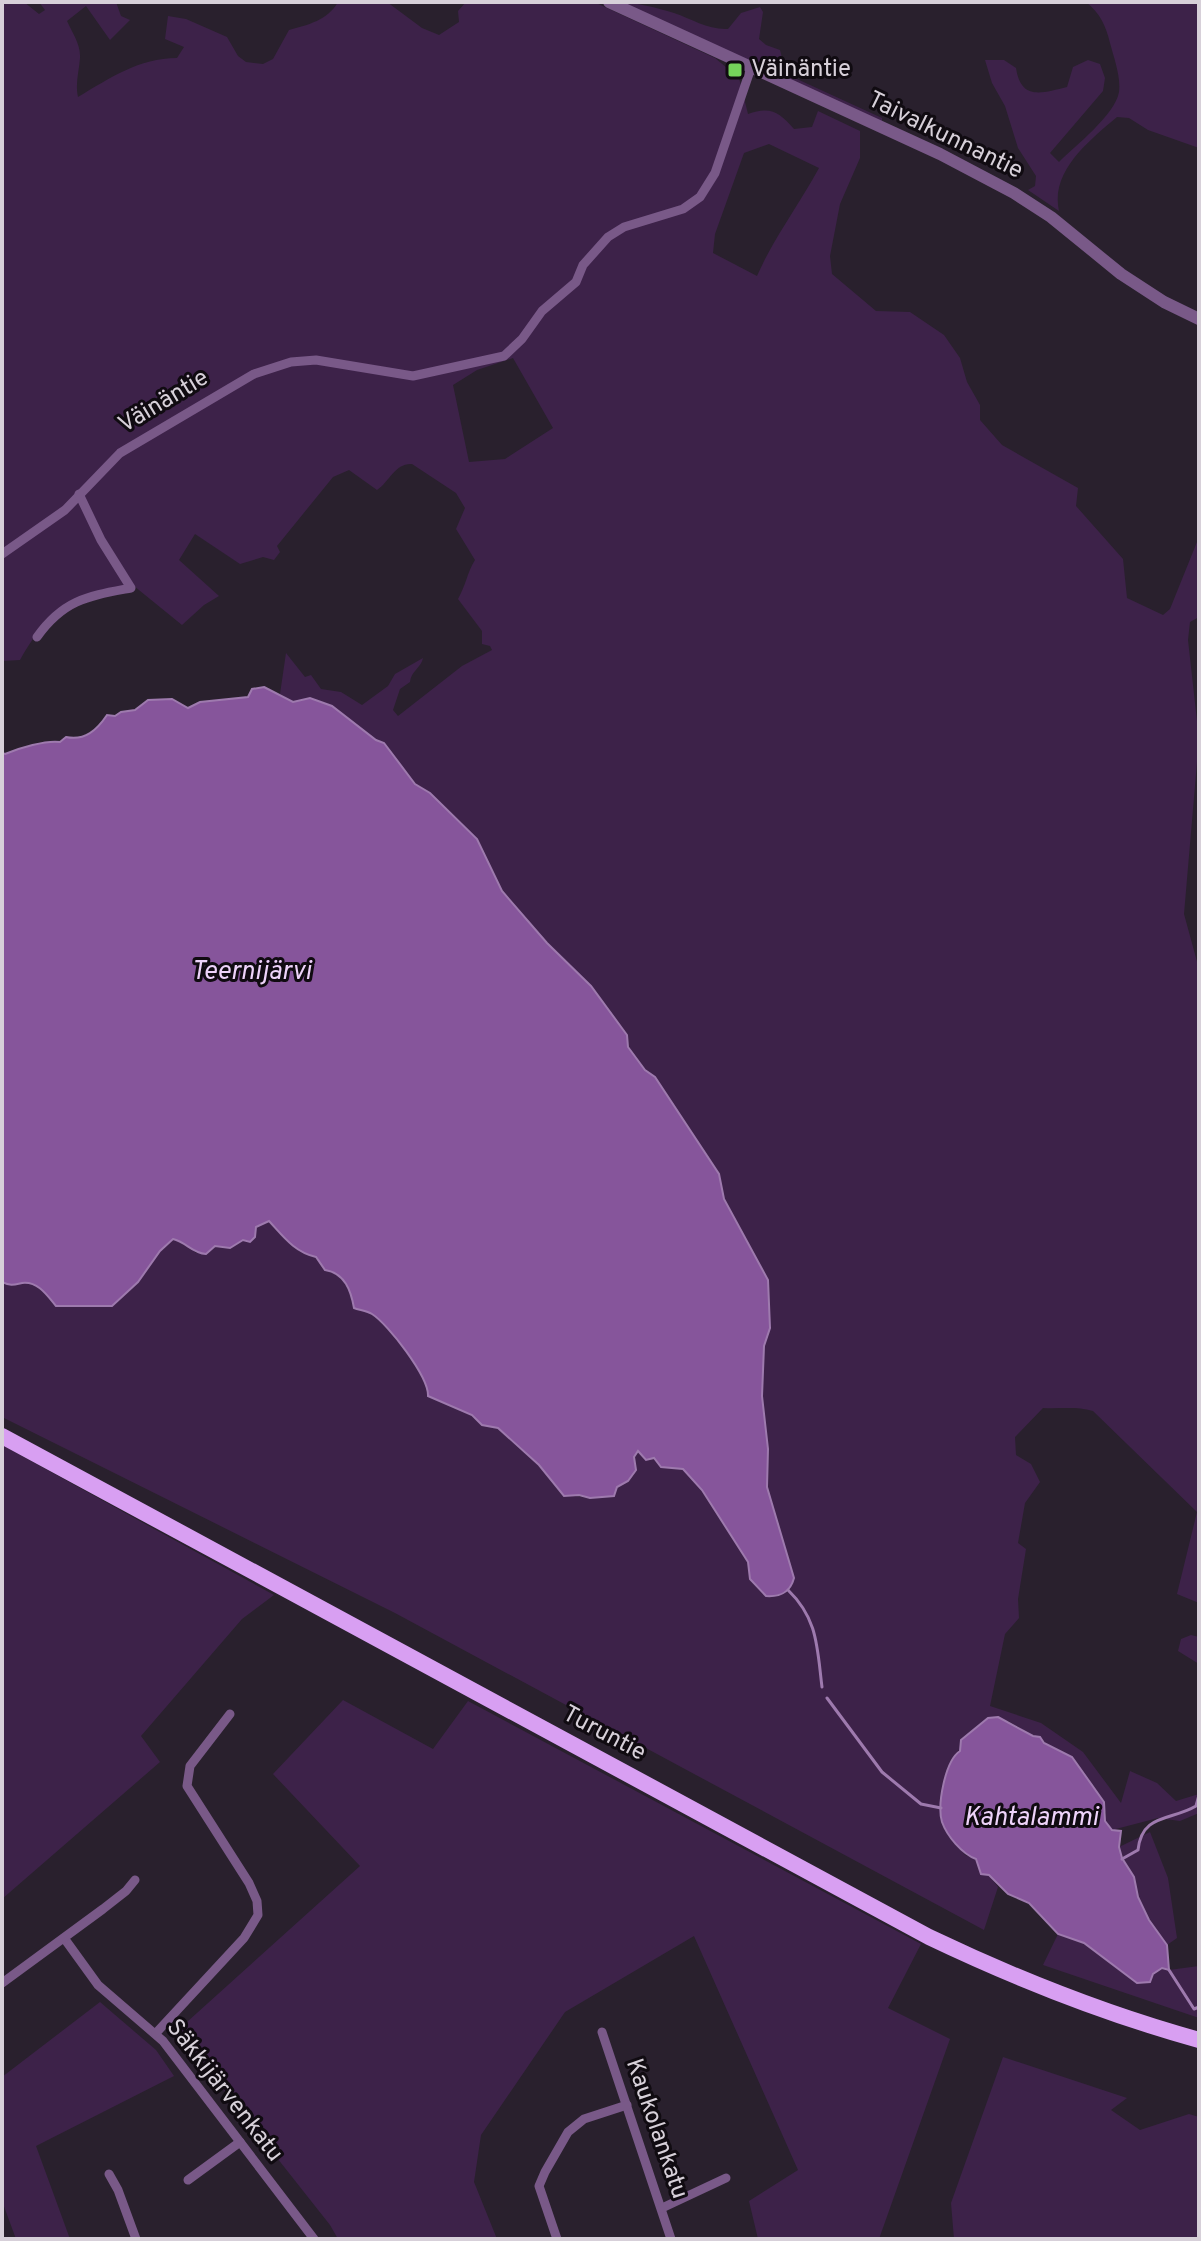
<svg xmlns="http://www.w3.org/2000/svg" width="1201" height="2241" font-family="Overpass,sans-serif">
	<style>
		.green { fill: #3d2249; fill-rule: evenodd }
		.water { fill: #86559b; stroke: #9e7aae; stroke-width: 2 }
		.lines { fill: none; stroke-linecap: round; stroke-linejoin: round }
		.stream { stroke: #9e7aae; stroke-width: 3 }
		.minor { stroke: #795988; stroke-width: 9 }
		.tertiary { stroke: #795988; stroke-width: 12 }
		.trunk { stroke: #d89ff2; stroke-width: 16 }
		.poi-dot { fill: #75d25b; stroke: #100b11; stroke-width: 3 }
		.labels { text-anchor: middle; dominant-baseline: central; stroke-width: 6; stroke-linejoin: round; paint-order: stroke }
		.poi-label { font-size: 24px; fill: #d7d0d9; stroke: #100b11; text-anchor: start }
		.street-label { font-size: 24px; fill: #d7d0d9; stroke: #100b11 }
		.water-label { font-size: 26px; font-style: italic; fill: #eed3fa; stroke: #100b11 }
	</style>
	<rect width="100%" height="100%" fill="#29202d"/>
	<g class="green">
		<path d="M2 2H24L39 14 45 10 39 2H116L121 16 130 20 110 40 86 6 67 21C72 32 81 45 80 58 79 72 75 83 78 97 110 78 139 58 177 58L184 47 165 39 168 16 186 19 227 37 238 56 246 62 263 64 273 59 289 30C308 25 328 20 338 2H387L422 28 439 35 459 22 458 11 466 2H594L715 58 739 78 748 114C771 106 779 112 794 129L812 127 818 111 860 131V158L840 204 830 256 832 274 876 311 910 312 944 335 960 358 967 382 980 405V420L1002 445 1078 488 1076 506 1123 559 1127 598 1163 615 1170 609 1199 537V617L1190 622 1188 640 1199 739 1184 914 1199 969V1603L1177 1594 1197 1512 1093 1411C1076 1406 1061 1409 1043 1408L1015 1437 1016 1455 1031 1464 1040 1482 1025 1503 1018 1543 1026 1549 1018 1599 1019 1618 1005 1634 990 1706 1041 1723 1083 1752 1121 1803 1130 1771 1157 1783 1176 1801 1199 1794V1813L1180 1821 1158 1818 1112 1830 1105 1821 1106 1813 1072 1757 1044 1743 1040 1737 1033 1736 1008 1721 960 1751 944 1794 941 1808 942 1824 965 1855 976 1859 998 1887 984 1930 395 1613 2 1417V1282C11 1286 13 1285 22 1283 38 1281 47 1295 56 1306L138 1282 160 1251 173 1239 183 1241 196 1253 215 1246 230 1248 243 1240 255 1237 256 1227 269 1221C282 1237 295 1252 316 1257L325 1270C345 1273 351 1290 354 1308 359 1310 367 1311 372 1314 388 1324 428 1377 429 1396L472 1415 482 1425 498 1428 539 1465 564 1496C574 1495 582 1498 591 1498 610 1498 624 1482 636 1470L634 1457 638 1451 654 1458 661 1467 683 1469 702 1490 748 1562 750 1579 794 1578 767 1487 768 1449 762 1396 764 1346 770 1328 768 1280 724 1199 719 1174 655 1077 645 1070 627 1047V1035L591 986 547 943 502 891 477 839 430 793 415 784 384 743C348 730 340 691 293 702L280 694 286 653 305 677 311 675 321 689 341 692 362 705 388 686 395 674 423 658C421 668 411 671 410 682L400 689 393 710 398 716 462 666 492 650 490 646 482 644V631L458 599C466 585 467 573 475 560L456 529 465 508 456 493 412 464C395 463 390 481 377 490L349 470 333 477 277 546 280 552 274 560 263 557 240 564 195 534 179 560 219 596 204 605 182 625 134 586C66 600 56 599 20 660L2 661ZM769 144 819 168C799 205 773 239 757 276L713 253 715 234 744 153ZM513 358 553 428 505 459 469 462 453 385 477 370Z"/>
		<path d="M618 2C636 2 657 8 674 13 692 19 708 30 728 29L741 13 760 7 763 12 759 39 766 45 780 50 786 74 882 118V122Z"/>
		<path d="M1086 2H1198L1199 148 1148 130 1129 118 1117 117C1090 140 1050 171 1059 211L1028 190 1035 186 1036 176 1018 148 1005 106 992 83 985 60H1004L1016 68C1021 101 1042 93 1067 87L1073 67 1088 60 1100 64 1105 78 1103 91 1050 153 1059 162C1075 146 1115 115 1119 92 1121 77 1114 58 1110 43 1106 26 1100 13 1086 2Z"/>
		<path d="M2 1445 274 1595 242 1619 141 1736 160 1762 2 1899Z"/>
		<path d="M1191 1635 1199 1637V1664L1178 1651 1181 1639Z"/>
		<path d="M343 1700 433 1749 468 1701 921 1944 888 2008 950 2039 879 2239H758L749 2201 798 2170 694 1936 565 2012 481 2135 474 2182 497 2239H338L330 2225 177 2031 360 1866 273 1774Z"/>
		<path d="M1150 1832 1168 1878 1177 1938 1167 1945 1149 1920 1138 1897 1134 1877 1122 1859 1119 1847Z"/>
		<path d="M1058 1934 1084 1943 1137 1983 1162 1968 1169 1970 1199 1966V2018L1043 1965Z"/>
		<path d="M100 2002 156 2050 174 2076 36 2146 70 2239H16L2 2201V2077Z"/>
		<path d="M1003 2057 1127 2098 1111 2110 1140 2130 1189 2114 1199 2117V2239H954L951 2203Z"/>
	</g>
	<g class="water">
		<path d="M264 687 293 702 310 698 332 706 376 740 384 743 415 784 430 793 477 839 502 891 547 943 591 986 627 1035 628 1047 645 1070 655 1077 719 1174 724 1199 768 1280 770 1328 764 1346 762 1396 768 1449 767 1487 794 1578C790 1593 780 1597 766 1596L750 1579 748 1562 702 1490 683 1469 661 1467 654 1458 646 1460 638 1451 634 1457 636 1470 628 1481 617 1487 614 1496 590 1498 579 1495 564 1496 539 1465 498 1428 482 1425 472 1415 428 1396C429 1377 388 1324 372 1314 367 1311 359 1310 354 1308 351 1291 345 1273 325 1270L316 1257C294 1252 283 1236 269 1221L256 1227 255 1237 250 1242 243 1240 230 1248 215 1246 206 1254C192 1253 186 1242 173 1239L160 1251 138 1282 112 1306H56C47 1295 38 1281 22 1283 13 1285 11 1286 2 1282V753L5 754C19 748 46 740 60 742L66 737C85 741 97 730 107 715L115 716 121 712 135 710 148 700 172 699 188 708 200 702 248 697 252 689Z"/>
		<path d="M998 1717 1033 1736 1040 1737 1044 1743 1072 1757 1104 1802 1105 1821 1112 1830 1121 1831 1119 1847 1122 1858 1134 1877 1138 1897 1149 1920 1167 1945 1169 1970 1162 1968 1153 1974 1150 1982 1137 1983 1084 1943 1058 1934 1029 1903 1008 1894 989 1875 981 1874 976 1859C962 1854 947 1836 942 1822 937 1805 945 1761 960 1751L961 1740 988 1718Z"/>
	</g>
	<g class="lines">
		<g class="stream">
			<path d="M788 1590C818 1619 817 1647 822 1687"/>
			<path d="M827 1698 882 1772 921 1804 941 1808"/>
			<path d="M1122 1859 1138 1850C1142 1813 1171 1821 1196 1806L1199 1795"/>
			<path d="M1169 1970 1194 2009 1199 2007"/>
		</g>
		<g class="minor">
			<path d="M2 554 65 510 120 453 254 374 291 362 316 360 413 376 504 356 522 339 542 311 576 282 583 265 608 237 624 227 683 209 700 197 715 173 751 68"/>
			<path d="M37 637C64 599 89 596 131 588L101 540 79 494"/>
			<path d="M64 1938 98 1985 163 2041 314 2239"/>
			<path d="M2 1983 103 1909 126 1891 135 1880"/>
			<path d="M602 2032 671 2239"/>
			<path d="M156 2033 244 1938 258 1915 257 1901 249 1883 187 1786 190 1766 230 1714"/>
			<path d="M109 2174 118 2190 136 2239"/>
			<path d="M188 2180 240 2142"/>
			<path d="M662 2208 726 2178"/>
			<path d="M557 2239 539 2186 545 2172 568 2132 584 2119 627 2105"/>
		</g>
		<path class="tertiary" d="M609 2 940 154 1014 193 1051 217 1121 274 1164 302 1199 319"/>
		<path class="trunk" d="M2 1436 929 1937C1017 1979 1105 2014 1199 2040"/>
	</g>
	<rect class="poi-dot" x="727" y="62" width="16" height="16" rx="4"/>
	<g class="labels">
		<g class="poi-label">
			<text x="751" y="70">Väinäntie</text>
		</g>
		<g class="street-label">
			<text transform="translate(945 136) rotate(26)">Taivalkunnantie</text>
			<text transform="translate(164 402) rotate(-31)">Väinäntie</text>
			<text transform="translate(604 1734) rotate(28)">Turuntie</text>
			<text transform="translate(224 2091) rotate(52)">Säkkijärvenkatu</text>
			<text transform="translate(656 2129) rotate(71)">Kaukolankatu</text>
		</g>
		<g class="water-label">
			<text x="251" y="972">Teernijärvi</text>
			<text x="1031" y="1818">Kahtalammi</text>
		</g>
	</g>
	<rect width="1201" height="2241" fill="none" stroke="#d7d0d9" stroke-width="8"/>
</svg>
